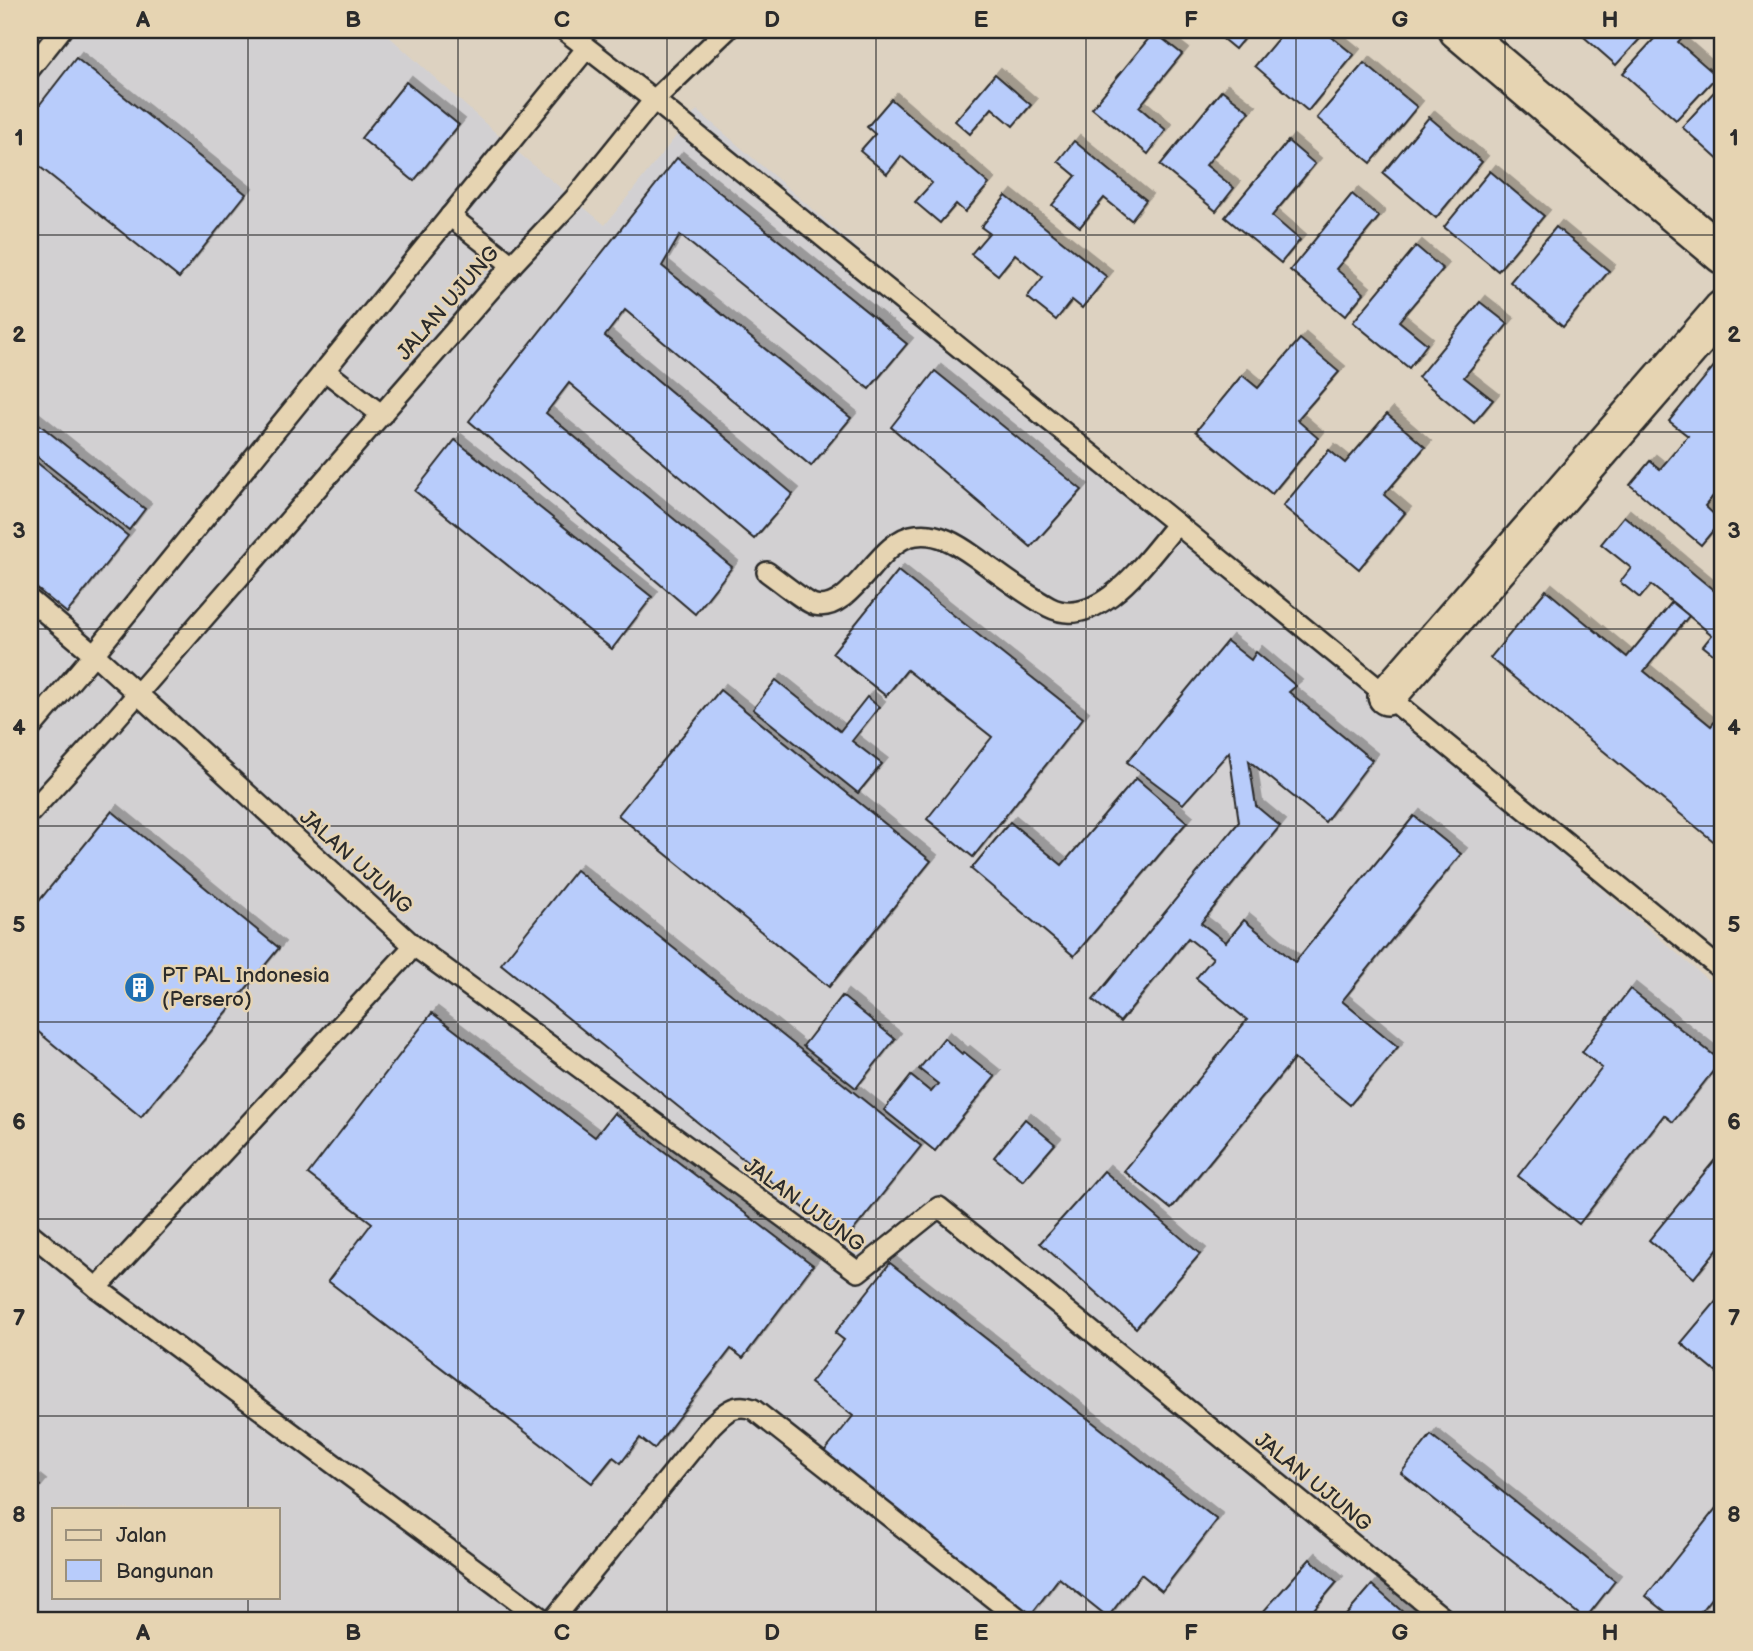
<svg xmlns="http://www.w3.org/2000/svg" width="1753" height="1651" font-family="'Balsamiq Sans',sans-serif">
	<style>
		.built { fill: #d2d0d2; fill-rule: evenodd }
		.building { fill: #b8ccfb; stroke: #2b2b2b; stroke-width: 2; filter: url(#shadow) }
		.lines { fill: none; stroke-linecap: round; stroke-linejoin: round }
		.service-casing { stroke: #2b2b2b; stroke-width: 24 }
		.minor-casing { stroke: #2b2b2b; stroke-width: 42 }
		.service { stroke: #e6d4b2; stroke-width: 19 }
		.minor { stroke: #e6d4b2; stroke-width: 37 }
		.grid { fill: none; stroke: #2b2b2b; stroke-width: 2; stroke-opacity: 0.55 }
		.labels { text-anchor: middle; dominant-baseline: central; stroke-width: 5; stroke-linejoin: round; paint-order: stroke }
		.street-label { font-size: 21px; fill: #2b2b2b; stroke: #e6d4b2 }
		.poi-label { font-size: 21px; fill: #2b2b2b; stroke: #e6d4b2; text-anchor: start }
		.neatline { fill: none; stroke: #2b2b2b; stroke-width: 2.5 }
		.grid-label { font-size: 23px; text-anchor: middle; font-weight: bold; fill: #2b2b2b }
	</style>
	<defs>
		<filter id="shadow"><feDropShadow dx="6" dy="-6" stdDeviation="0" flood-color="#0004"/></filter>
	</defs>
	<rect width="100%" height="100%" fill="#ddd2c1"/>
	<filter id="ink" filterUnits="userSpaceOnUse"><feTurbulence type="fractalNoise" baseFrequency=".0143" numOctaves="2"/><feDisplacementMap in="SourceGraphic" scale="14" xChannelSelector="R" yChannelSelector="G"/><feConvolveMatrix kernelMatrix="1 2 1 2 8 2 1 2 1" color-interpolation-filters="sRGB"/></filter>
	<g filter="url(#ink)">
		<path class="built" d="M30 30H382L508 144 605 225 697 110 1723 993V1621H30ZM54 1509H278V1597H54Z"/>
		<g class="building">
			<path d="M1212 30H1251L1235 49Z"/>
			<path d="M1285 30H1323L1354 55 1308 111 1255 66Z"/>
			<path d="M1576 30H1648L1616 65Z"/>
			<path d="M1662 30H1689L1678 42 1717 76 1676 120 1623 73Z"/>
			<path d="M1154 32 1182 54 1139 107 1166 130 1148 154 1092 108Z"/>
			<path d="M76 58 246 194 179 278 30 159V117Z"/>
			<path d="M1364 63 1417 107 1371 163 1317 118Z"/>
			<path d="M995 74 1031 105 1013 126 992 108 970 134 955 121Z"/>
			<path d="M406 82 459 125 414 181 361 138Z"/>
			<path d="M1723 82V164L1682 127Z"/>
			<path d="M1222 90 1250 112 1206 165 1234 188 1216 211 1160 165Z"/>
			<path d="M891 99 989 184 965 212 956 204 940 223 915 202 932 183 901 156 887 174 860 151 875 134 867 127Z"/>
			<path d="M1429 117 1482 162 1436 218 1383 173Z"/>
			<path d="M1074 141 1146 200 1131 220 1104 198 1080 227 1052 205 1076 176 1058 161Z"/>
			<path d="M1288 141 1315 164 1272 216 1300 240 1281 263 1225 217Z"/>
			<path d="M677 158 907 344 869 389 680 235 662 266 851 418 811 466 625 310 605 336 793 494 754 539 569 383 546 413 732 567 695 614 469 421Z"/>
			<path d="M1490 171 1544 216 1498 271 1444 227Z"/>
			<path d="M1352 194 1379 217 1336 269 1364 293 1345 316 1290 270Z"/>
			<path d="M1006 196 1107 277 1082 308 1072 300 1056 320 1027 297 1043 277 1015 254 998 275 971 254 989 233 981 227Z"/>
			<path d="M1556 227 1609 271 1563 327 1510 282Z"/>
			<path d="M1416 246 1443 269 1399 321 1427 344 1409 368 1353 322Z"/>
			<path d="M1480 302 1508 324 1464 377 1493 400 1474 423 1418 377Z"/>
			<path d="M1300 339 1339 372 1297 420 1318 438 1272 494 1196 431 1242 375 1258 388Z"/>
			<path d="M1719 360 1723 363V484L1705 506 1721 521 1701 545 1630 485 1650 461 1660 469 1688 436 1669 421Z"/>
			<path d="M935 371 1082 490 1031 547 891 427Z"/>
			<path d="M1387 414 1425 447 1384 495 1405 513 1359 569 1283 506 1329 450 1345 463Z"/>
			<path d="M30 417 145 509 129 530 30 451Z"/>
			<path d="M455 440 652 597 612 649 415 491Z"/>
			<path d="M30 457 128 536 67 613 30 583Z"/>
			<path d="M1624 516 1723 598V662L1703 646 1712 635 1651 585 1640 598 1620 582 1631 568 1601 544Z"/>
			<path d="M898 571 1083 718 973 857 927 819 992 737 907 670 886 696 832 653Z"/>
			<path d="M1546 590 1627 657 1672 602 1689 616 1644 671 1711 726 1723 712V849L1490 658Z"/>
			<path d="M1227 641 1251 660 1256 652 1296 686 1289 692 1372 760 1325 822 1249 761 1256 806 1280 826 1201 923 1226 942 1244 920 1295 962 1414 816 1461 854 1342 1001 1398 1047 1350 1105 1294 1059 1171 1209 1124 1171 1247 1020 1196 978 1213 958 1188 938 1120 1022 1093 1000 1239 822 1229 752 1183 804 1127 762Z"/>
			<path d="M776 680 840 731 867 697 879 707 852 741 882 764 858 793 753 709Z"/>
			<path d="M720 690 931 861 829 987 618 815Z"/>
			<path d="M1136 778 1187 822 1074 956 971 869 1010 822 1062 865Z"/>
			<path d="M112 811 279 948 141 1117 30 1025V912Z"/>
			<path d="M576 870 921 1146 845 1241 501 964Z"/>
			<path d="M1630 989 1721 1061 1673 1122 1664 1115 1579 1224 1518 1176 1602 1068 1582 1052Z"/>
			<path d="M842 996 895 1039 856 1088 803 1046Z"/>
			<path d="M432 1013 595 1137 614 1113 813 1265 743 1358 731 1349 654 1449 640 1438 621 1463 613 1457 592 1483 328 1281 372 1223 308 1174Z"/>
			<path d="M944 1038 962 1054 964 1052 995 1077 935 1151 884 1110 911 1076 931 1092 938 1084 919 1069Z"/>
			<path d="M1025 1119 1055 1144 1023 1181 994 1157Z"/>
			<path d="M1723 1150V1242L1694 1278 1649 1240Z"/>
			<path d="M1104 1171 1200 1254 1136 1328 1040 1243Z"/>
			<path d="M890 1263 1217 1520 1162 1591 1141 1574 1108 1617 1059 1578 1029 1617 822 1455 853 1416 810 1383 844 1340 835 1333Z"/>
			<path d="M1723 1293V1378L1681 1343Z"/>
			<path d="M1431 1435 1615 1581 1585 1619 1401 1473Z"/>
			<path d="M30 1478 40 1486 30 1498Z"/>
			<path d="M1717 1507 1723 1512V1583L1693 1621H1677L1646 1596Z"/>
			<path d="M1310 1559 1337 1582 1304 1621H1255Z"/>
			<path d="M1372 1585 1413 1621H1341Z"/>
		</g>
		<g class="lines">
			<defs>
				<g id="service">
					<path d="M564 30 654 100 1177 524 1723 971"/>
					<path d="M30 69 61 30"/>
					<path d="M450 216 512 265"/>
					<path d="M324 370 382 415"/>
					<path d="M767 572C777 579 806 603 815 605 852 614 878 539 916 535 938 532 957 544 974 556 998 573 1023 593 1049 607 1099 633 1149 556 1177 524"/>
					<path d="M30 600 94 654 414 946 858 1272 939 1207 1447 1621"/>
					<path d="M30 729 94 654 586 49"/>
					<path d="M30 813 113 722 512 265 574 199 654 100 727 30"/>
					<path d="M30 1233 97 1288 545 1621"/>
					<path d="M97 1288 414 946"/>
					<path d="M552 1621 711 1426C724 1413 734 1402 753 1409L1022 1621"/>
				</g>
				<g id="minor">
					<path d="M1458 30 1723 255"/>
					<path d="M1387 696 1723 309"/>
				</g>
			</defs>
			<use href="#service" class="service-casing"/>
			<use href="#minor" class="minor-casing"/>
			<use href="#service" class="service"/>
			<use href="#minor" class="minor"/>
		</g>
	</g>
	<path class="grid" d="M248 30V1509M458 30V1621M667 30V1621M876 30V1621M1086 30V1621M1296 30V1621M1505 30V1621M30 235H1723M30 432H1723M30 629H1723M30 826H1723M30 1022H1723M30 1219H1723M30 1416H1723M248 1597V1621"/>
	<defs>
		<symbol id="building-disc" viewBox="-11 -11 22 22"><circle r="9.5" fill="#1f6fb2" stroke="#e6d4b2"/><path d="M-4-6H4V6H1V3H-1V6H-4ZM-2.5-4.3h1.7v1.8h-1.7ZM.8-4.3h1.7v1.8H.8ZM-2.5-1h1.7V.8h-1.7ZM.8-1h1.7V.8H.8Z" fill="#fff"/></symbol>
	</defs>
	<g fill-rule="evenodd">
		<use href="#building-disc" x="122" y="970" width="35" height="35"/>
	</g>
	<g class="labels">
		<g class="street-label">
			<text transform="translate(448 303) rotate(-49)">JALAN UJUNG</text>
			<text transform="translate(356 862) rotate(42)">JALAN UJUNG</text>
			<text transform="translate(804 1205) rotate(36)">JALAN UJUNG</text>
			<text transform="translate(1313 1482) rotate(39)">JALAN UJUNG</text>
		</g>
		<g class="poi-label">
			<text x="162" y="975">PT PAL Indonesia<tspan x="162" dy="24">(Persero)</tspan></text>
		</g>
	</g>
	<rect width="1753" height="1651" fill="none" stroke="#e6d4b2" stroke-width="77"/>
	<rect x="52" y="1508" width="228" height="91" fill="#e6d4b2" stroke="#9b907c" stroke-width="2"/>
	<rect x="66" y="1530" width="35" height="10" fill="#e6d4b2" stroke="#9b907c" stroke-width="2"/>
	<text x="116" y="1542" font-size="21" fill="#2b2b2b">Jalan</text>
	<rect x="66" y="1560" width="35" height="21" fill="#b8ccfb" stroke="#9b907c" stroke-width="2"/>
	<text x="116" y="1578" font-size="21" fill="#2b2b2b">Bangunan</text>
	<rect x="38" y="38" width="1676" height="1574" class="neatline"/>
	<g class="grid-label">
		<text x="143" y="27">A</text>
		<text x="353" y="27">B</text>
		<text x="562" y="27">C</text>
		<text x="772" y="27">D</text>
		<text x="981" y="27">E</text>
		<text x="1191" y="27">F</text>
		<text x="1400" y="27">G</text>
		<text x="1610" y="27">H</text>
		<text x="19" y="145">1</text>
		<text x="1734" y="145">1</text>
		<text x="19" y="342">2</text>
		<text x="1734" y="342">2</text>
		<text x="19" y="538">3</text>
		<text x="1734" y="538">3</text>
		<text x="19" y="735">4</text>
		<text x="1734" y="735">4</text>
		<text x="19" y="932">5</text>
		<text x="1734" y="932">5</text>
		<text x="19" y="1129">6</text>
		<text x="1734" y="1129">6</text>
		<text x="19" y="1325">7</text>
		<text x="1734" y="1325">7</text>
		<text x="19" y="1522">8</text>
		<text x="1734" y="1522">8</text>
		<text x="143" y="1640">A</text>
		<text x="353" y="1640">B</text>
		<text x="562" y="1640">C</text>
		<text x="772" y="1640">D</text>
		<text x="981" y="1640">E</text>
		<text x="1191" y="1640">F</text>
		<text x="1400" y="1640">G</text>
		<text x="1610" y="1640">H</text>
	</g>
</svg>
